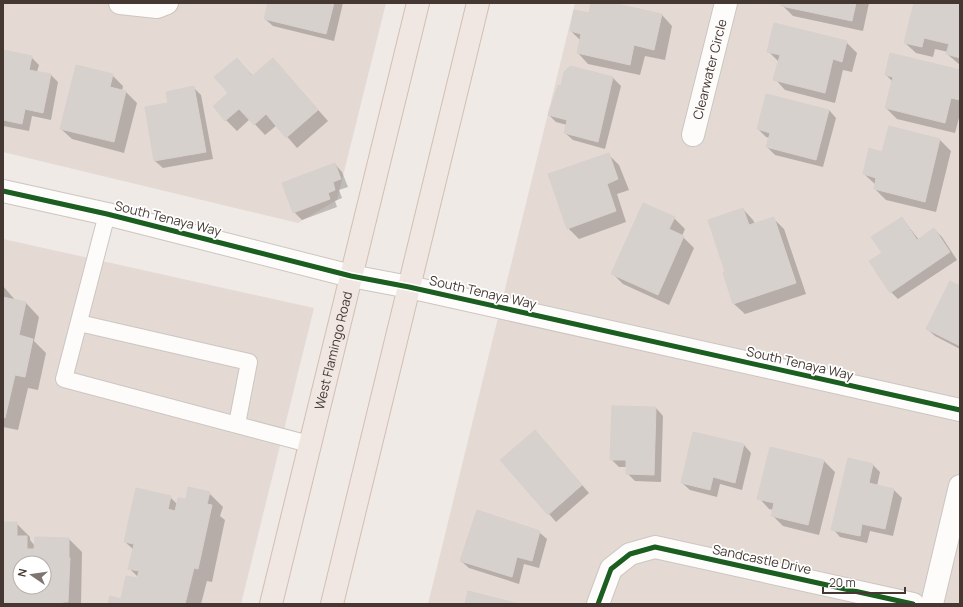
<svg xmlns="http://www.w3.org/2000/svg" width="963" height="607" font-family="Manrope,sans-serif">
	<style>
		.residential { fill: #e4d9d3; fill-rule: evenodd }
		.shadow { fill: #0003; fill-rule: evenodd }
		.building { fill: #d7d1cd; stroke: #d7d0cc; fill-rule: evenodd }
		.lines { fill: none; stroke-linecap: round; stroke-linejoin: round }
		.service-casing { stroke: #cbc6c2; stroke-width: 18 }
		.minor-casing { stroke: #cbc6c2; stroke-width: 24 }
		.tertiary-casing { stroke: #cbc6c2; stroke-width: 24 }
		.primary-casing { stroke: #d3bfb2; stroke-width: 24 }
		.service { stroke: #fdfcfb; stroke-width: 16 }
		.minor { stroke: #fdfcfb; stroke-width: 22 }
		.tertiary { stroke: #fdfcfb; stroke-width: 22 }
		.primary { stroke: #f0e7e2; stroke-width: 22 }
		.cycleway-casing { stroke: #fff; stroke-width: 8 }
		.cycleway { stroke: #1b5e20; stroke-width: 5 }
		.labels { text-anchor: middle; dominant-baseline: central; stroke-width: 3.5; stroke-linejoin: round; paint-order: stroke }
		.street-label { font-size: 13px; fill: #453832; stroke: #fff }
	</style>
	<rect width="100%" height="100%" fill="#efeae6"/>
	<g class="residential">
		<path d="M3 3H386L337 200 298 223 3 152Z"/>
		<path d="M575 3H960V604H428Z"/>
		<path d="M3 239 314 308 241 604H3ZM20 563H44V587H20Z"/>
	</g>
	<g class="shadow">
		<path d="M269 3H343L334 41 273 26 265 19Z"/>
		<path d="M592 3H608L662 15 672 26 665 60 645 56 640 75 588 64 578 53 580 40 571 31 590 14Z"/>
		<path d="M782 3H869L863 31 793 16 782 5Z"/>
		<path d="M915 3H960V65L947 54 948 52 935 49 933 57 916 53 905 43Z"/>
		<path d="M846 42 857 53 852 72 843 70 835 103 785 90 775 79 779 62 768 51Z"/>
		<path d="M3 54 31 57 39 65 37 72 51 75 58 82 51 120 32 116 29 131 3 126Z"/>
		<path d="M237 59 253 76 273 59 328 121 297 148 277 125 265 135 250 119 237 131 226 120 229 93Z"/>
		<path d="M570 67 613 78 621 86 605 149 573 140 565 133 567 125 556 122 549 115Z"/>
		<path d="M960 71V114L955 133 897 119 886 108 893 82 886 75Z"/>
		<path d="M112 75 123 86 122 91 126 92 137 103 124 153 72 139 61 129Z"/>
		<path d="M194 88 201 95 213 159 163 168 155 161 146 108 169 104Z"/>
		<path d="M829 110 836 118 823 167 775 155 767 147 769 138 766 137 758 129Z"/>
		<path d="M889 128 940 140 951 151 936 212 886 200 875 189 876 185 864 174 883 153Z"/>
		<path d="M608 154 619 165 629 190 617 194 626 222 579 239 568 228Z"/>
		<path d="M335 164 342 172 348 187 339 190 342 198 335 201 337 207 302 220 294 212Z"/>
		<path d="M743 209 753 220 755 224 773 218 784 229 806 294 745 314 734 304 727 273Z"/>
		<path d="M674 218 685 229 682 236 694 248 669 305 623 284 612 273Z"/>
		<path d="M902 218 919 240 934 229 942 237 957 260 898 299 891 292 883 253Z"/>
		<path d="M3 286 16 301 26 303 39 317 34 341 46 353 38 390 28 388 18 430 3 427Z"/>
		<path d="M960 287V349L935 336 927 329Z"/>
		<path d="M656 408 663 416 661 482 635 481 627 473V467H619L611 459Z"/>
		<path d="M694 433 744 445 751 453 742 490 720 484 717 497 690 490 682 483Z"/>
		<path d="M542 439 589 493 556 522 502 460Z"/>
		<path d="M824 461 835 472 819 535 783 526 772 515 774 510 769 509 759 498Z"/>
		<path d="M873 465 880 472 877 486 894 490 902 498 893 536 870 531 867 543 840 537 833 529Z"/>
		<path d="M209 493 223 507 220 516 225 520 212 582 207 581 201 604H109L122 600 138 580 139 578 129 568 134 550 125 542 170 497 178 505Z"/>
		<path d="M3 523H16L30 537V540L35 546 69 539 82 552 81 604H3ZM20 563H44V587H20Z"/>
		<path d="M539 532 547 539 539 568 524 564 519 584 469 568 461 561Z"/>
	</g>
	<g class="building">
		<path d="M268 3H334L326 34 264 19Z"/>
		<path d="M591 3H612L662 14 654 50 634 45 630 65 577 53 581 34 570 31 574 10 589 13Z"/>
		<path d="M781 3H856L852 21 781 6Z"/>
		<path d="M914 3H960V58L946 54 949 44 924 38 922 47 904 43Z"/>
		<path d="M774 23 847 41 842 62 833 59 825 93 773 80 780 55 767 52Z"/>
		<path d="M3 50 32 56 29 70 51 74 43 113 25 109 22 124 3 120Z"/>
		<path d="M890 53 960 70V100L951 98 945 123 885 108 893 77 885 75Z"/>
		<path d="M237 58 252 76 273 58 318 110 286 138 266 114 254 125 239 109 225 121 213 106 228 93 214 77Z"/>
		<path d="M76 65 113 74 110 87 126 91 114 142 60 129Z"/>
		<path d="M570 66 613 77 598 142 564 133 567 120 548 115 558 85 561 86 564 72Z"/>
		<path d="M194 86 206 152 154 161 145 107 168 103 166 92Z"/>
		<path d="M766 94 829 110 816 160 766 147 770 133 757 129Z"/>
		<path d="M889 126 940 139 925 202 874 189 876 178 863 174 869 148 882 152Z"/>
		<path d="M609 153 618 179 607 184 616 211 567 229 548 174Z"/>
		<path d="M335 163 341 179 333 182 335 190 328 193 330 199 293 213 282 183Z"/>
		<path d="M643 203 675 217 669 229 684 236 658 295 611 274Z"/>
		<path d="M743 208 749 225 774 217 796 283 733 304 723 273 725 272 708 220Z"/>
		<path d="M902 217 917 240 934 228 950 252 890 293 869 261 882 253 871 237Z"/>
		<path d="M950 281 960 286V346L926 329Z"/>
		<path d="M3 297 26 302 19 335 33 339 25 377 15 375 5 418 3 417Z"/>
		<path d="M612 406 656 407 654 475 626 474V460H610Z"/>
		<path d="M535 430 582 485 548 515 500 460Z"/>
		<path d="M693 432 744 444 735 483 713 477 710 490 681 483Z"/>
		<path d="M770 447 824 460 808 525 771 516 774 503 757 499Z"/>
		<path d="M848 458 873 464 869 483 894 489 885 529 862 524 860 536 831 530Z"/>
		<path d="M188 487 210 492 207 504 212 505 198 569 194 568 185 604H108L110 596 121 599 126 576 137 578 139 571 128 569 134 544 124 542 136 488 171 496 168 509 175 511 178 498 186 499Z"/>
		<path d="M477 510 540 531 532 561 517 557 512 577 460 561Z"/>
		<path d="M3 522H17V536H27V549H34L35 537 69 538V558H70L68 602H63V604H3ZM20 563H44V587H20Z"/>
		<path d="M468 591 519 604H465Z"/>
	</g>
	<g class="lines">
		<defs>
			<g id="service">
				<path d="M107 214 64 379 309 444"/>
				<path d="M79 323 249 362 237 424"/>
			</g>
			<g id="minor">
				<path d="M120 3 157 7 167 3"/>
				<path id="s1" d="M693 135 726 3"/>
				<path d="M598 604 611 569 630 554 655 547 913 604"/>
				<path d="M932 604 960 486"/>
			</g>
			<path id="tertiary" d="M3 191 107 214 351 276 409 287 960 410"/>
			<g id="primary">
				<path id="s2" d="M271 604 418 3"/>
				<path d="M332 604 478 3"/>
			</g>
		</defs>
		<use href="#service" class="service-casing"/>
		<use href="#minor" class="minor-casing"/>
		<use href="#tertiary" class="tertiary-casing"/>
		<use href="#primary" class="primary-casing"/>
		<use href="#service" class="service"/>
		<use href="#minor" class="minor"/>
		<use href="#tertiary" class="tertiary"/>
		<use href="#primary" class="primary"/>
		<defs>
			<g id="cycleway">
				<path d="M3 191 107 214 351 276 409 287 960 410"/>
				<path d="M598 604 611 569 630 554 655 547 913 604"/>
			</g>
		</defs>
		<use href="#cycleway" class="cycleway-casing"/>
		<use href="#cycleway" class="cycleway"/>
	</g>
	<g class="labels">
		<g class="street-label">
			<text stroke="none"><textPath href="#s1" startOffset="68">Clearwater Circle</textPath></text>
			<text transform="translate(168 218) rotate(14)">South Tenaya Way</text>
			<text transform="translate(483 292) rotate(13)">South Tenaya Way</text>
			<text stroke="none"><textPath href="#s2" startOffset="261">West Flamingo Road</textPath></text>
			<text transform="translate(800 363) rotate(13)">South Tenaya Way</text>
			<text transform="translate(762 559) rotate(12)">Sandcastle Drive</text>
		</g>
	</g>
	<rect width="963" height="607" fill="none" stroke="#453832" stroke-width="8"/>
	<g transform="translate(32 575) rotate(283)"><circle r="19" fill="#ffffff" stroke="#b5afad"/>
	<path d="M0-3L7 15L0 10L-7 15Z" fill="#807671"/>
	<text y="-6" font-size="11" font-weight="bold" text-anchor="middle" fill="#453832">N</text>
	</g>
	<path d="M823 587v6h82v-6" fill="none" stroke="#453832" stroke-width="2"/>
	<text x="829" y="587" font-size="12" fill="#453832" stroke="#ffffff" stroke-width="3" paint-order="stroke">20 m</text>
</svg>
